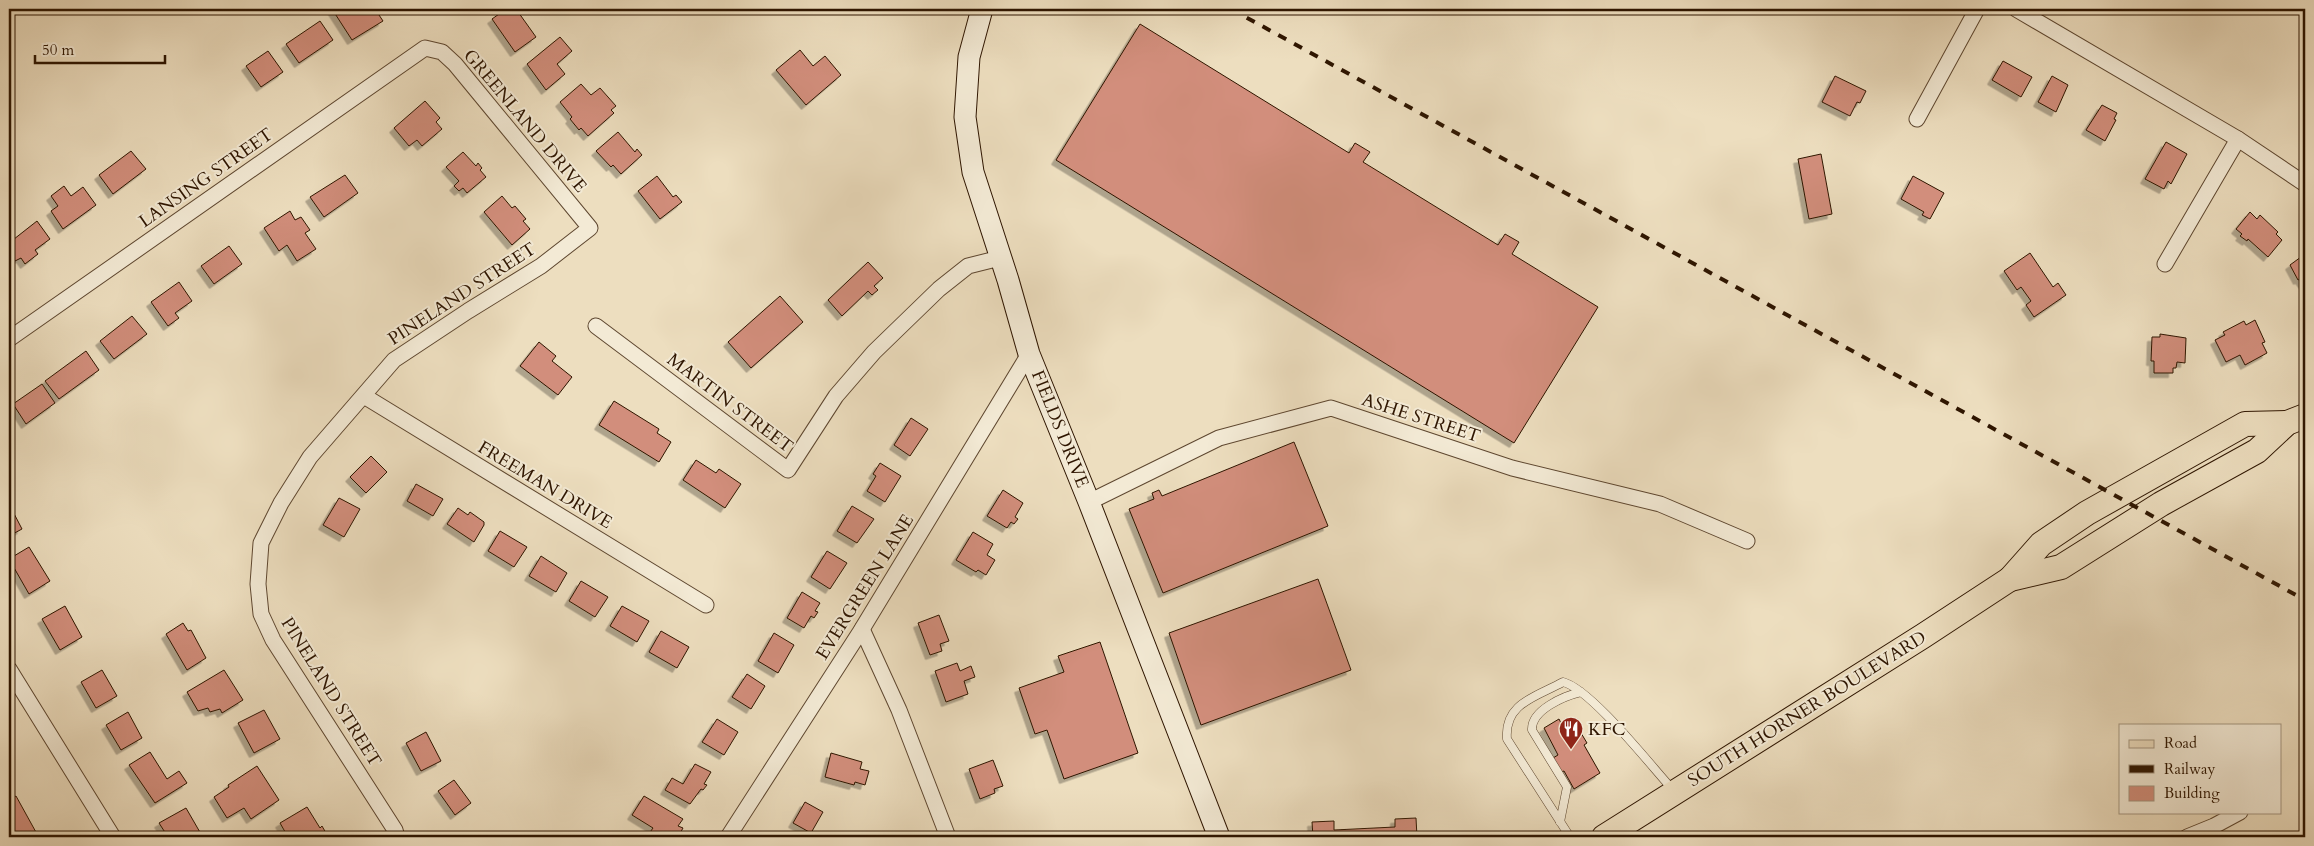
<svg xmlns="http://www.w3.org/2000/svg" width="2314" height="846" font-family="Cardo,serif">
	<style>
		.building { fill: #d28e7b; stroke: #2e1500; filter: url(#shadow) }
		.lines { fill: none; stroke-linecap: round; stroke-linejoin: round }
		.lane-casing { stroke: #5e4730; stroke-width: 9 }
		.street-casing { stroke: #5e4730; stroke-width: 17 }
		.secondary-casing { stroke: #2e1500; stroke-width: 23 }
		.primary-casing { stroke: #2e1500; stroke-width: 26 }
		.lane { stroke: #f3ead5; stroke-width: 8 }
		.street { stroke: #f3ead5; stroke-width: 15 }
		.secondary { stroke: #f3ead5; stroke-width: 21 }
		.primary { stroke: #eddebf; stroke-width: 24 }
		.rail { stroke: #2e1500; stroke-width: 4; stroke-dasharray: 9 9; stroke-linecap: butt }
		.labels { text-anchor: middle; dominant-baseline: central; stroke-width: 4; stroke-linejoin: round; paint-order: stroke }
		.street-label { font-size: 18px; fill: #2e1500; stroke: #f3ead5 }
		.poi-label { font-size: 18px; fill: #2e1500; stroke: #f3ead5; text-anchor: start }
	</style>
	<defs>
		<filter id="shadow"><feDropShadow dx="-4.5" dy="4.5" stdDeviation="0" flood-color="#0004"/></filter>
	</defs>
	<rect width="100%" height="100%" fill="#eddebf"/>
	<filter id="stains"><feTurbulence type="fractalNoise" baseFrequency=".004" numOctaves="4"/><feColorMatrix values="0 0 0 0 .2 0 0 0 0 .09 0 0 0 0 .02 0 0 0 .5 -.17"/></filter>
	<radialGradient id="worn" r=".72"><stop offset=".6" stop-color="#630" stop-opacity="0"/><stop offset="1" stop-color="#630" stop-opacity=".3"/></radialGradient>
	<g class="building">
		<path d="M332 9H375L383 21 352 40Z"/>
		<path d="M506 9H516L536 37 515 52 492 19Z"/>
		<path d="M320 21 333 40 299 63 286 44Z"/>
		<path d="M1140 24 1349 153 1355 143 1370 152 1363 162 1498 245 1505 234 1519 242 1512 254 1598 307 1514 443 1056 160Z"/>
		<path d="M560 37 572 51 557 64 565 74 546 90 527 64Z"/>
		<path d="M800 50 813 66 825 56 841 75 806 105 776 70Z"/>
		<path d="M268 51 283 72 261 87 246 66Z"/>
		<path d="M2003 61 2032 77 2021 97 1992 80Z"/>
		<path d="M1835 76 1866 91 1860 103 1857 102 1850 116 1822 102Z"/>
		<path d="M2052 76 2068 85 2056 112 2038 102Z"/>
		<path d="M581 84 591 95 600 88 616 106 611 110 614 113 588 136 581 128 579 130 570 119 572 117 560 102Z"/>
		<path d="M425 101 440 118 436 122 442 129 422 146 417 140 409 146 394 128Z"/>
		<path d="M2102 105 2117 113 2114 119 2116 120 2105 141 2086 130Z"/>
		<path d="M618 132 635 152 637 149 642 155 621 174 613 165 611 167 596 151Z"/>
		<path d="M2166 142 2187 154 2171 184 2168 181 2164 189 2145 179Z"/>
		<path d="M131 151 146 169 113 194 99 175Z"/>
		<path d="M463 152 476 166 478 163 482 168 480 170 486 177 467 193 463 188 459 191 454 186 459 181 446 167Z"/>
		<path d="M1821 154 1832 214 1809 219 1798 159Z"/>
		<path d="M345 175 358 193 324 217 310 197Z"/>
		<path d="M657 176 673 197 676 195 682 202 660 219 638 191Z"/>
		<path d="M1913 176 1944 193 1930 219 1922 215 1924 212 1901 199Z"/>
		<path d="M64 186 71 196 83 187 96 205 63 229 51 211 58 206 51 196Z"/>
		<path d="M502 196 512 208 515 206 526 219 523 221 530 229 512 245 484 212Z"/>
		<path d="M290 211 295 220 301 217 310 230 305 233 316 249 297 261 287 245 279 251 264 228Z"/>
		<path d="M2250 212 2257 219 2260 215 2278 232 2276 234 2282 240 2268 257 2248 239 2247 241 2240 236 2242 234 2236 229Z"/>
		<path d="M37 221 50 239 35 250 38 254 25 264 21 258 15 261 9 252V243Z"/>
		<path d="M229 246 242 264 214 284 201 266Z"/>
		<path d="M2030 253 2053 287 2058 283 2066 295 2034 317 2026 305 2031 301 2021 287 2017 290 2004 271Z"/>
		<path d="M2305 254V286L2300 279 2298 280 2290 265Z"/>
		<path d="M868 262 883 278 874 286 878 290 872 295 868 291 842 316 828 300Z"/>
		<path d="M179 282 192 301 175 313 179 318 168 326 151 302Z"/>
		<path d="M780 296 803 322 751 368 728 342Z"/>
		<path d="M132 316 147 334 114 359 100 341Z"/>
		<path d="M2255 320 2265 342 2262 343 2267 353 2245 365 2240 355 2226 362 2215 340 2225 335 2223 332 2244 321 2246 325Z"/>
		<path d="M2160 334 2186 338 2185 363 2177 362 2176 368H2173V373H2154V361H2151L2152 337H2160Z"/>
		<path d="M539 342 556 356 552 361 572 377 558 395 520 366Z"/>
		<path d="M86 351 99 370 59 399 45 381Z"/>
		<path d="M42 384 55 403 26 424 13 404Z"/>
		<path d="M614 401 659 429 657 433 671 442 659 462 599 425Z"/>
		<path d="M911 418 928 429 910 456 894 445Z"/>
		<path d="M1294 442 1328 526 1163 593 1129 509 1154 499 1152 493 1159 490 1162 496Z"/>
		<path d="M371 456 387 472 366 493 350 477Z"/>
		<path d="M696 460 716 473 719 469 741 484 725 508 683 480Z"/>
		<path d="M880 463 901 476 885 502 867 491 876 476 873 474Z"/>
		<path d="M416 484 443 499 433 516 407 501Z"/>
		<path d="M1003 490 1023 503 1015 517 1018 519 1014 524 1011 522 1007 528 987 516Z"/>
		<path d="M339 498 360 509 344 537 323 525Z"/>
		<path d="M9 504 22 529 9 536Z"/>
		<path d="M852 506 874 519 857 543 837 531Z"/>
		<path d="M458 508 468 515 470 512 484 522V525L474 542 447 524Z"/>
		<path d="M500 531 527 547 514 567 488 551Z"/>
		<path d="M973 532 993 544 987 555 995 560 986 575 978 570 976 572 956 560Z"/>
		<path d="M29 547 50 581 29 594 9 559Z"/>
		<path d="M827 551 847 563 830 589 811 577Z"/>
		<path d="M541 556 567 573 556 592 529 576Z"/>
		<path d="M1318 579 1351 670 1201 725 1169 633Z"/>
		<path d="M581 581 608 597 595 617 569 601Z"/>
		<path d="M802 592 820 603 815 611 818 612 814 618 811 616 804 628 787 618Z"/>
		<path d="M65 606 82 637 60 650 42 619Z"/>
		<path d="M622 606 649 621 637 642 610 626Z"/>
		<path d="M939 615 949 641 940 644 942 651 930 655 918 623Z"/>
		<path d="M183 623 188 631 191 630 206 658 187 670 166 634Z"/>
		<path d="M661 631 689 647 677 668 649 652Z"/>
		<path d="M774 633 794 645 778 673 758 661Z"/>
		<path d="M1100 642 1138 753 1064 779 1047 730 1035 734 1019 688 1064 672 1058 656Z"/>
		<path d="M957 663 960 671 971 666 975 677 964 681 968 694 946 702 935 671Z"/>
		<path d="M102 670 117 696 96 708 81 682Z"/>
		<path d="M224 670 243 700 222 713 220 709 210 712 208 708 198 711 187 692Z"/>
		<path d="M747 674 765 686 751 709 732 697Z"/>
		<path d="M264 710 280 739 254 753 238 723Z"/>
		<path d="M128 712 142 738 121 750 106 725Z"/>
		<path d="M717 719 738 732 724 755 702 742Z"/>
		<path d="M1559 719 1562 725 1569 720 1578 735 1581 733 1587 743 1584 745 1600 773 1574 789 1564 771 1561 772 1553 758 1558 755 1544 728Z"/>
		<path d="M426 732 441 761 421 771 406 743Z"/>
		<path d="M150 752 167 779 179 771 187 783 155 803 129 765Z"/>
		<path d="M831 753 862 762 860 769 869 771 865 785 855 782 854 785 825 777Z"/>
		<path d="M993 760 1003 786 994 789 995 793 980 799 969 769Z"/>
		<path d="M695 764 711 772 704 784 707 785 703 790 701 789 690 804 665 790 672 778 683 784Z"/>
		<path d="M257 766 279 800 251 819 244 808 227 818 214 797 229 787 228 785Z"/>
		<path d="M454 780 471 803 455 815 438 791Z"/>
		<path d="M16 796 37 834 31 837 9 836V800Z"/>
		<path d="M644 796 683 819 678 826 683 828 678 837H652L648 835 653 828 632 815Z"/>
		<path d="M805 802 823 812 811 833 793 823Z"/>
		<path d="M307 807 320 828 322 826 326 833 319 837H288L280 823Z"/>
		<path d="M186 808 201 834 196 837H168L159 823Z"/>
		<path d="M1416 818 1417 837H1313L1312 822 1334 821V830L1395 827V819Z"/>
	</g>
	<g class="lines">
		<defs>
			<g id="lane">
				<path d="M1560 822 1567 787 1532 730C1531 710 1564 696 1581 692"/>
				<path d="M1570 837 1507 739C1504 703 1536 697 1563 682 1591 689 1651 766 1674 791"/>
			</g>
			<g id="street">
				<path d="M2016 9 2238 139 2305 184"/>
				<path d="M1917 119 1977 9"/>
				<path d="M2165 264 2238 139"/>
				<path d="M596 326 788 470 836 396 874 352 939 289 968 266 1000 258"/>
				<path d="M9 339 425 48 442 52 455 64 590 228 541 266 468 311 394 360 310 457 281 503 261 543 258 584 261 614 273 640 395 830 397 837"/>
				<path d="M364 396 706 605"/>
				<path d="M1089 502 1219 438 1331 408 1512 468 1660 504 1747 541"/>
				<path d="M862 629 899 710 948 837"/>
				<path d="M9 669 113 837"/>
				<path d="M728 837 862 629 1029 354"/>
				<path d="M2187 837 2214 826 2240 812"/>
			</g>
			<path id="secondary" d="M982 9 969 57 965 117 973 172 1008 280 1029 354 1089 502 1219 837"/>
			<g id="primary">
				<path d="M2010 579 2061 567 2161 504 2257 451 2287 423 2305 416"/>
				<path d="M1604 837 1923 636 2010 579 2041 544 2087 513 2245 424 2287 423"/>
			</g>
		</defs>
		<use href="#lane" class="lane-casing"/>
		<use href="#street" class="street-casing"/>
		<use href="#secondary" class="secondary-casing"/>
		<use href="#primary" class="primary-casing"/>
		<use href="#lane" class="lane"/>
		<use href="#street" class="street"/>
		<use href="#secondary" class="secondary"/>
		<use href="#primary" class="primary"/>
		<path class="rail" d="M1231 9 2305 600"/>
	</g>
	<defs>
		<symbol id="restaurant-pin" viewBox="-11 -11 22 30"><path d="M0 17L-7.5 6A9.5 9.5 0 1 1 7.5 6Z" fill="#8f2418" stroke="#f3ead5"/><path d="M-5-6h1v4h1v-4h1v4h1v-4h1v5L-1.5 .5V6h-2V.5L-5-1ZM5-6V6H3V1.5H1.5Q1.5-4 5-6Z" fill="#fff"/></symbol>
	</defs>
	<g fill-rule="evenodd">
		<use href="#restaurant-pin" x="1557" y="715" width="28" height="38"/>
	</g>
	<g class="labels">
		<g class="street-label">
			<text transform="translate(525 121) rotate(50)">GREENLAND DRIVE</text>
			<text transform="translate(206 178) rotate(-35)">LANSING STREET</text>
			<text transform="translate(462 294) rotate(-33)">PINELAND STREET</text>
			<text transform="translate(730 403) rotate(37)">MARTIN STREET</text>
			<text transform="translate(1421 418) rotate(18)">ASHE STREET</text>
			<text transform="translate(1060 429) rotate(68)">FIELDS DRIVE</text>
			<text transform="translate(545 485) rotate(31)">FREEMAN DRIVE</text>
			<text transform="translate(865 587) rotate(-58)">EVERGREEN LANE</text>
			<text transform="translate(331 692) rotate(58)">PINELAND STREET</text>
			<text transform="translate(1807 709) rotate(-32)">SOUTH HORNER BOULEVARD</text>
		</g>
		<g class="poi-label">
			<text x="1588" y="729">KFC</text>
		</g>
	</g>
	<rect width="2314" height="846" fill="none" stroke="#eddebf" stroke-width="30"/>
	<rect x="10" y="10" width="2294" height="826" fill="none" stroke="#2e1500" stroke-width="2.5"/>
	<rect x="15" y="15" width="2284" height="816" fill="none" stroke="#2e1500"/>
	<rect x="2119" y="724" width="162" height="90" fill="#f3ead5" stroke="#a49580"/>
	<rect x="2129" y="740" width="25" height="8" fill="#eddebf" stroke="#a49580"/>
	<text x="2164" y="748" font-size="15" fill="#2e1500">Road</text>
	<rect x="2129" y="765" width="25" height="8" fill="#2e1500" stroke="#a49580"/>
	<text x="2164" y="774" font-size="15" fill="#2e1500">Railway</text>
	<rect x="2129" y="786" width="25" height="15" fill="#d28e7b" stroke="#a49580"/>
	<text x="2164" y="798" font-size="15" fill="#2e1500">Building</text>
	<path d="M35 55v8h130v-8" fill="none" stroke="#2e1500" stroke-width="2.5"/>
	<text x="42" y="55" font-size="15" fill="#2e1500" stroke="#f3ead5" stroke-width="4" paint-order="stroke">50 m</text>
	<rect width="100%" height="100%" filter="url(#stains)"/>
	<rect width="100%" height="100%" fill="url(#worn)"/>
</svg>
